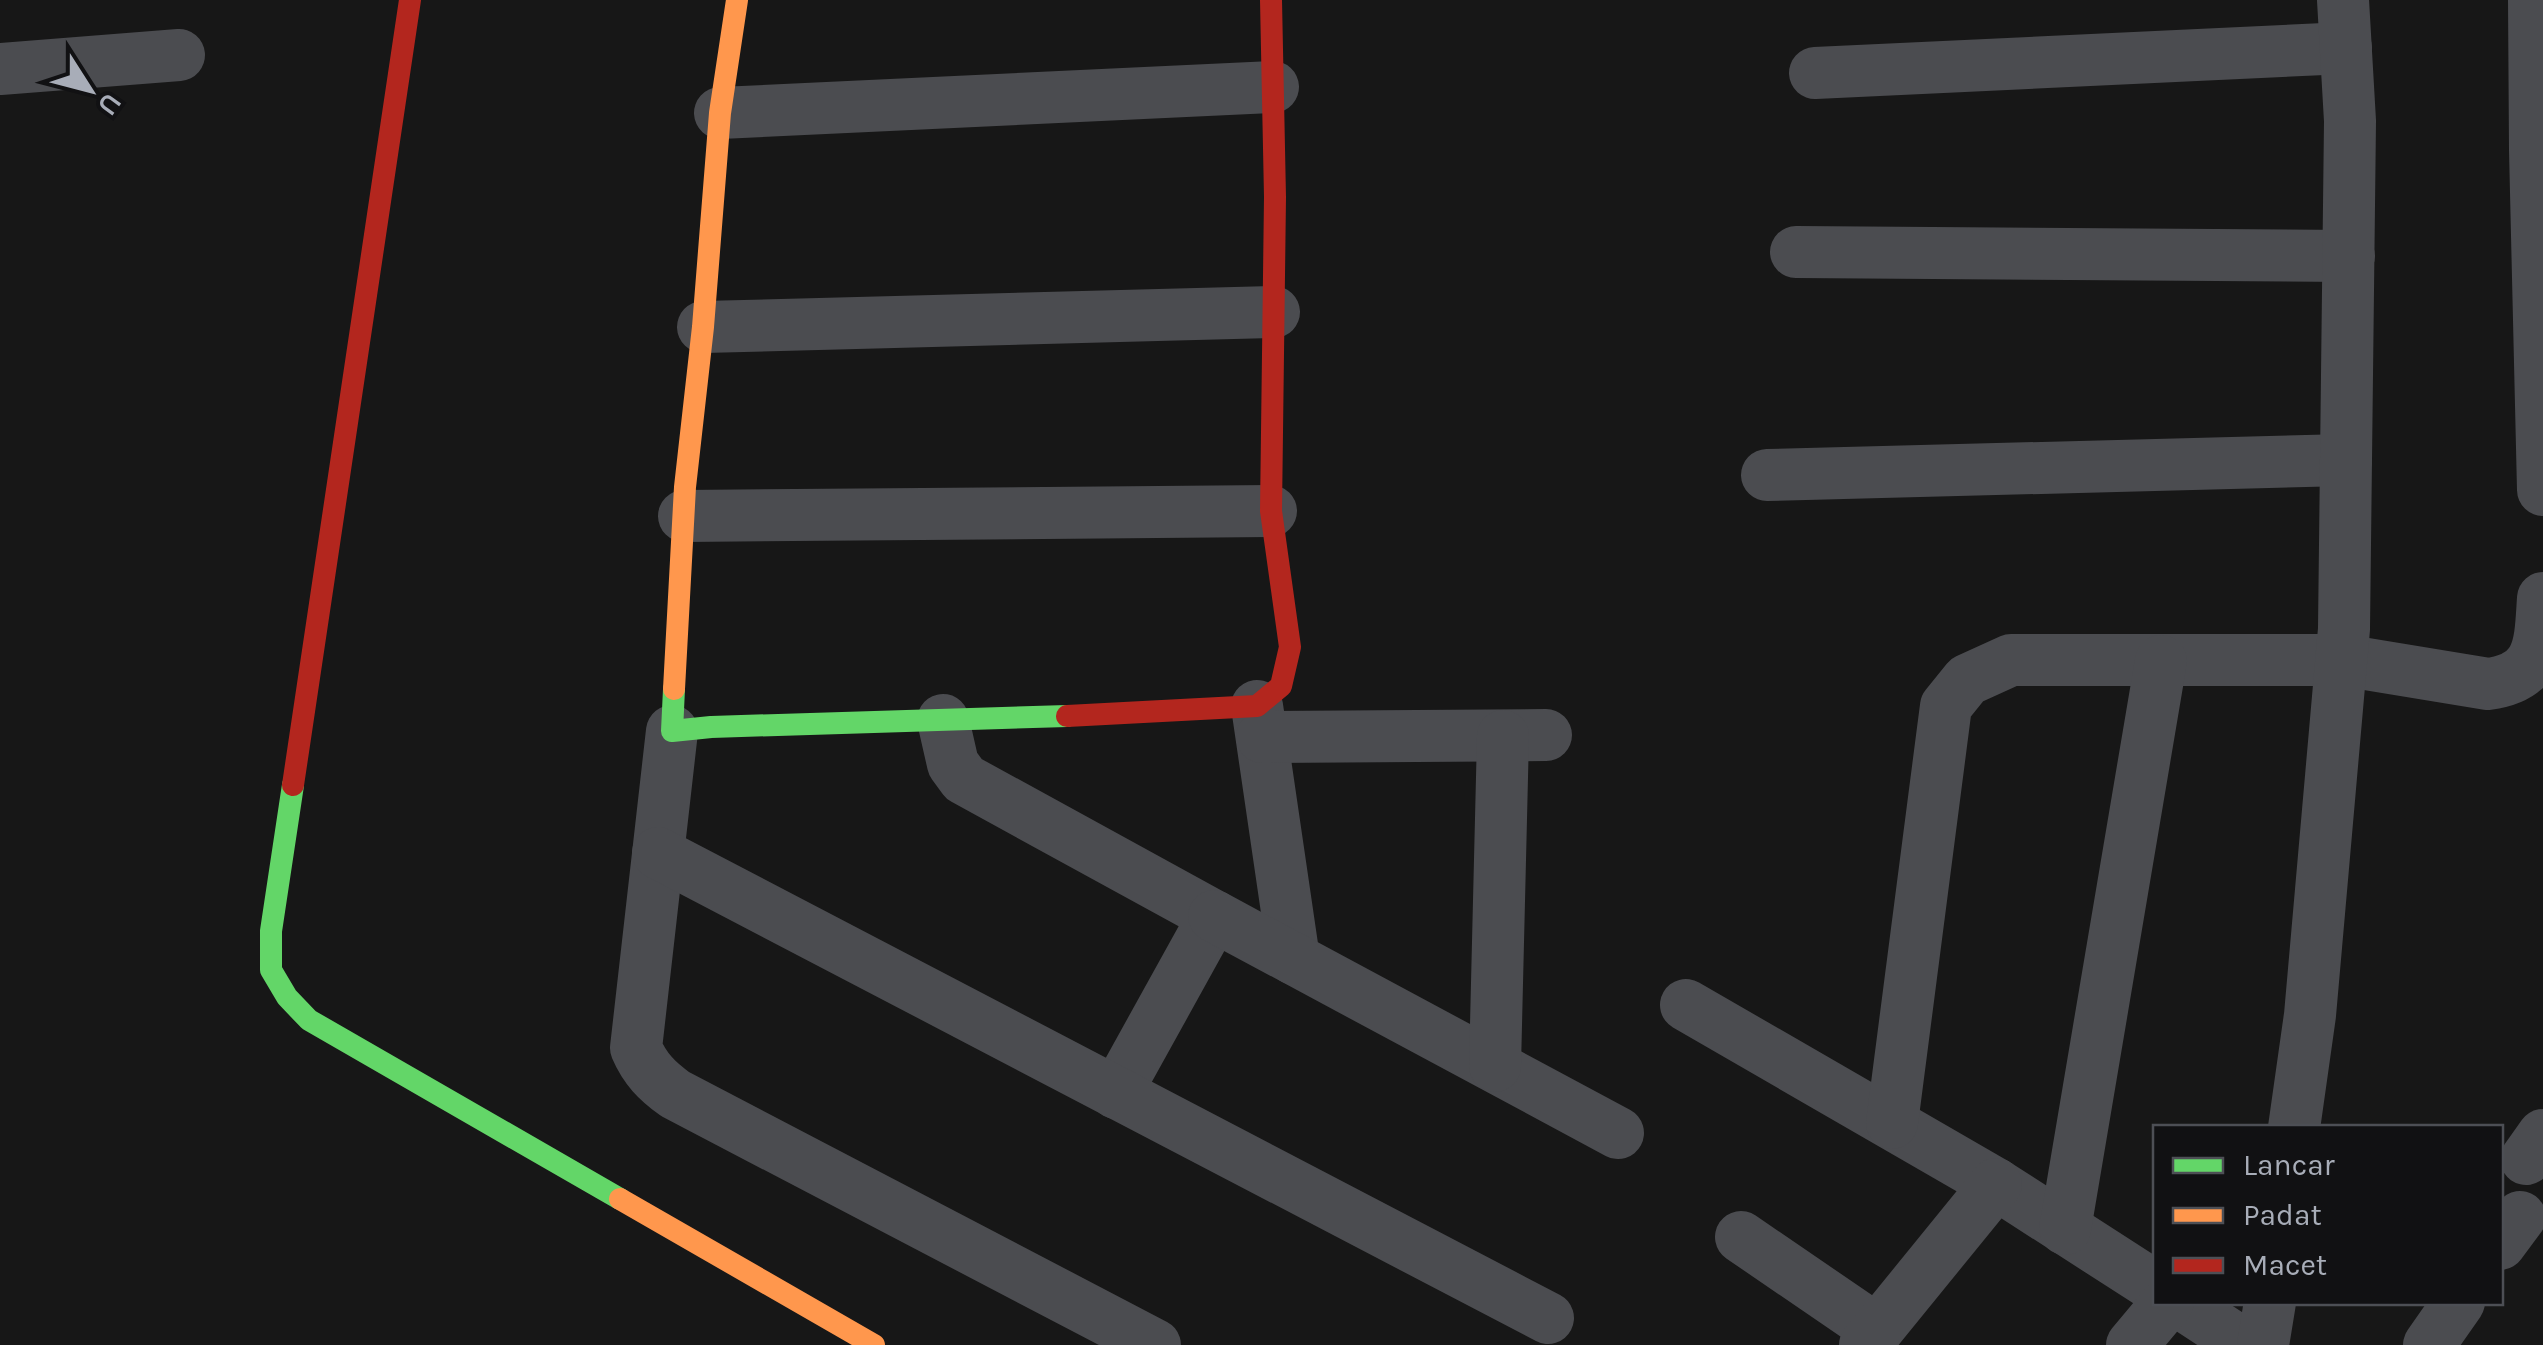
<svg xmlns="http://www.w3.org/2000/svg" width="2543" height="1345" font-family="Karla,sans-serif">
	<style>
		.lines { fill: none; stroke-linecap: round; stroke-linejoin: round }
		.street { stroke: #4b4c50; stroke-width: 52 }
		.fast { stroke: #63d668; stroke-width: 22 }
		.slow { stroke: #ff974d; stroke-width: 22 }
		.jam { stroke: #b3261e; stroke-width: 22 }
	</style>
	<rect width="100%" height="100%" fill="#171717"/>
	<g class="lines">
		<g class="street">
			<path d="M2534 0 2535 150 2543 490"/>
			<path d="M0 69 179 55"/>
			<path d="M1815 73 2346 48"/>
			<path d="M720 113 1273 87"/>
			<path d="M1796 252 2349 256"/>
			<path d="M703 327 1274 312"/>
			<path d="M1767 475 2346 460"/>
			<path d="M684 516 1271 511"/>
			<path d="M1257 706 1294 959"/>
			<path d="M943 720 953 764 964 779 1214 916 1116 1093"/>
			<path d="M672 731 636 1048C645 1069 657 1081 675 1094L1155 1345"/>
			<path d="M1262 737 1546 735"/>
			<path d="M658 853 1548 1318"/>
			<path d="M1214 916 1618 1133"/>
			<path d="M1686 1005 1996 1184 2156 1287"/>
			<path d="M1495 1066 1503 736"/>
			<path d="M1892 1123 1946 706 1967 680 2011 660H2342L2488 684C2542 677 2540 643 2543 598"/>
			<path d="M2294 1128 2310 1015 2344 629 2350 121 2343 0"/>
			<path d="M2526 1159 2543 1135"/>
			<path d="M2065 1229 2161 661"/>
			<path d="M1741 1237 1877 1330"/>
			<path d="M2500 1244 2520 1217"/>
			<path d="M2179 1302 2245 1345"/>
			<path d="M1865 1345 1996 1184"/>
			<path d="M2132 1345 2168 1302"/>
			<path d="M2263 1345 2270 1302"/>
			<path d="M2429 1345 2459 1302"/>
		</g>
		<g class="fast">
			<path d="M674 689 672 731 711 727 1067 716"/>
			<path d="M293 785 271 931V970L287 997 309 1020 620 1199"/>
		</g>
		<g class="slow">
			<path d="M674 689 685 487 703 327 720 113 737 0"/>
			<path d="M620 1199 874 1345"/>
		</g>
		<g class="jam">
			<path d="M1067 716 1257 706 1281 686 1290 647 1271 511 1275 197 1271 0"/>
			<path d="M293 785 410 0"/>
		</g>
	</g>
	<rect x="2153" y="1125" width="350" height="180" fill="#111113" stroke="#4d4f55" stroke-width="2.5"/>
	<rect x="2173" y="1158" width="50" height="15" fill="#63d668" stroke="#4d4f55" stroke-width="2.5"/>
	<text x="2243" y="1175" font-size="30" fill="#a8adb8">Lancar</text>
	<rect x="2173" y="1208" width="50" height="15" fill="#ff974d" stroke="#4d4f55" stroke-width="2.5"/>
	<text x="2243" y="1225" font-size="30" fill="#a8adb8">Padat</text>
	<rect x="2173" y="1258" width="50" height="15" fill="#b3261e" stroke="#4d4f55" stroke-width="2.5"/>
	<text x="2243" y="1275" font-size="30" fill="#a8adb8">Macet</text>
	<g transform="translate(90 90) rotate(126)" stroke="#111113" stroke-width="8" paint-order="stroke">
	<path d="M0-8L18 38L0 25L-18 38Z" fill="#a8adb8"/>
	<text y="-15" font-size="28" font-weight="bold" text-anchor="middle" fill="#a8adb8">U</text>
	</g>
</svg>
